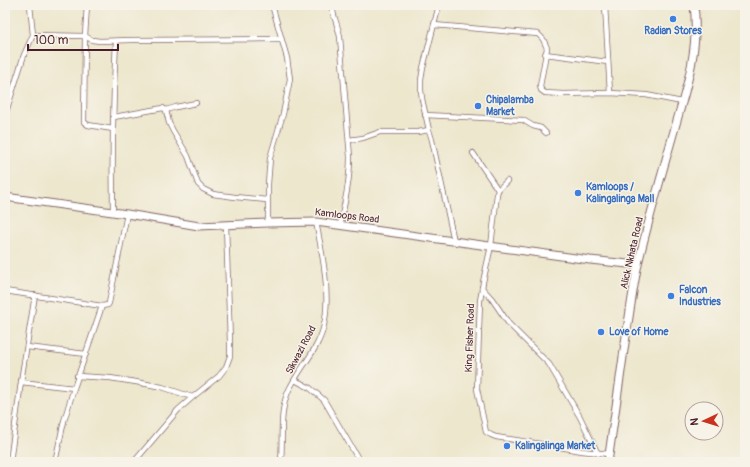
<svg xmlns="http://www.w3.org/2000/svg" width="750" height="467" font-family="Pangolin,sans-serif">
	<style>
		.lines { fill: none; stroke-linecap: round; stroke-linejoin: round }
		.street-casing { stroke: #836564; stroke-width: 6 }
		.secondary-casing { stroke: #836564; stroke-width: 9 }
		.street { stroke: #fff; stroke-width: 4.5 }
		.secondary { stroke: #fff; stroke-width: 7 }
		.shop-dot { fill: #3f7fe0; stroke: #f7f3e8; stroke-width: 1.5 }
		.labels { text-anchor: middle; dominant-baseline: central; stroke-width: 3; stroke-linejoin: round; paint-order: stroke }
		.shop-label { font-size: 10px; font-weight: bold; fill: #366cbe; stroke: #f7f3e8; text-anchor: start }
		.street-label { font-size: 10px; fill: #4a1f2b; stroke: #f7f3e8 }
	</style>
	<rect width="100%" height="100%" fill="#f7f3e8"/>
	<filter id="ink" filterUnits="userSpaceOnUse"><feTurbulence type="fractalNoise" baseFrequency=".025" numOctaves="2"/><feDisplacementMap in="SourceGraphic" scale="8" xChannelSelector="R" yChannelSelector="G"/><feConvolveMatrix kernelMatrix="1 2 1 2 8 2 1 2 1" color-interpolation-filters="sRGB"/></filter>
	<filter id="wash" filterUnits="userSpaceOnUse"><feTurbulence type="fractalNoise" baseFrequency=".012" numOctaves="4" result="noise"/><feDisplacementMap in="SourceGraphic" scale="16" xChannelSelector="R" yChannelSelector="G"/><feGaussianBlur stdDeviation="0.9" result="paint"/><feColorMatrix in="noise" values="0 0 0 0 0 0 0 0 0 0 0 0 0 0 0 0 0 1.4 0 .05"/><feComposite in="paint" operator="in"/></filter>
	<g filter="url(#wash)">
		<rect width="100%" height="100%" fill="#ede7ce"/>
	</g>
	<g filter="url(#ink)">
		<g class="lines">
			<defs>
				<g id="street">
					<path d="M30 5 33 35"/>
					<path d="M87 5 85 36 84 122 88 125 113 129"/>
					<path d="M332 5C333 17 338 25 340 37L350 157C350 180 345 202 340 225"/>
					<path d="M439 5 423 68 421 80V90L422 99 429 130 432 140 454 241"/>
					<path d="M605 5 610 93"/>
					<path d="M434 25 538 34 543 39 547 48 540 86 541 90 545 93 563 94 610 93 646 95 682 102"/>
					<path d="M545 54 608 62"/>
					<path d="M166 110 176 107 196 103"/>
					<path d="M5 115 24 55 33 35 85 36 92 40 100 41 131 40 281 39"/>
					<path d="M425 115 523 120 533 126 541 128 546 133"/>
					<path d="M114 117 163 108 166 110 169 123 173 131 188 156 198 184 203 189 213 194 235 197 267 200"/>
					<path d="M349 140 363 138 380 132H418L429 130"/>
					<path d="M473 153 498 190"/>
					<path d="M507 181 498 190 497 194 491 246 483 282 480 301 477 389 486 432 491 435 496 437 560 447 582 451 609 454"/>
					<path d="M113 212C112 155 113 98 116 41"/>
					<path d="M268 223V184L270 158 283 114 290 79 287 58 272 5"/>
					<path d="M482 288 492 299 509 324 549 364 580 417 598 454"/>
					<path d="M5 291 102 306 108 305 109 303 127 214"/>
					<path d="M27 347 86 354"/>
					<path d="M77 376 110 378 136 382 162 387 192 397"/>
					<path d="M295 380 310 388 324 400 360 462"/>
					<path d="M21 382 74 388"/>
					<path d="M281 461 300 462"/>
					<path d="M10 462 22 375 35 295"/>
					<path d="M55 462 64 421 73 391 102 306"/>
					<path d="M134 462 178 410 194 396 219 376 226 367 230 356V342L226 225"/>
					<path d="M281 462C283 439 279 413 288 392 298 369 319 350 324 325 331 294 322 252 316 222"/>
				</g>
				<g id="secondary">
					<path d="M5 197 127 214 199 226 268 223 316 222 590 260 638 265"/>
					<path d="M608 462C614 420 620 378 626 336 630 312 633 288 638 264 648 222 660 180 672 138 684 95 700 51 694 5"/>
				</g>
			</defs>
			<use href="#street" class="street-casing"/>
			<use href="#secondary" class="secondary-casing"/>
			<use href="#street" class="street"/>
			<use href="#secondary" class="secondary"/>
		</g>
	</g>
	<g class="shop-dot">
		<circle cx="673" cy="19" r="4"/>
		<circle cx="478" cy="106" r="4"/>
		<circle cx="578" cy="193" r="4"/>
		<circle cx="671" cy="296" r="4"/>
		<circle cx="601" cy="332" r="4"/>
		<circle cx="507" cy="446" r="4"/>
	</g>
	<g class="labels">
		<g class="shop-label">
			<text x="673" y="31" text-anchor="middle">Radian Stores</text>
			<text x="486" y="100">Chipalamba<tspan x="486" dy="12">Market</tspan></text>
			<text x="586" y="187">Kamloops /<tspan x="586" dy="12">Kalingalinga Mall</tspan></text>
			<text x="679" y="290">Falcon<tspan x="679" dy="12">Industries</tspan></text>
			<text x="609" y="332">Love of Home</text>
			<text x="515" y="446">Kalingalinga Market</text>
		</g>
		<g class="street-label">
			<text transform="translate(347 216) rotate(7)">Kamloops Road</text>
			<text transform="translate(632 253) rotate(-77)">Alick Nkhata Road</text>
			<text transform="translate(470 338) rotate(-88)">King Fisher Road</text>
			<text transform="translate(301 350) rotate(-62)">Sikwazi Road</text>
		</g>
	</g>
	<rect width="750" height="467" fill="none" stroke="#f7f3e8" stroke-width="20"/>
	<g transform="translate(704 421) rotate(266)"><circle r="19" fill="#f7f3e8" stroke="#b29e9c"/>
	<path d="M0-3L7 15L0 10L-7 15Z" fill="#c8321e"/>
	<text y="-6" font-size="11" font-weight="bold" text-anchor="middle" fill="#4a1f2b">N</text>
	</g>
	<path d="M28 44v6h90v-6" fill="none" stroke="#4a1f2b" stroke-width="2"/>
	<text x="34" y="44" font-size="12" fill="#4a1f2b" stroke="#f7f3e8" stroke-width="3" paint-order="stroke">100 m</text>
</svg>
